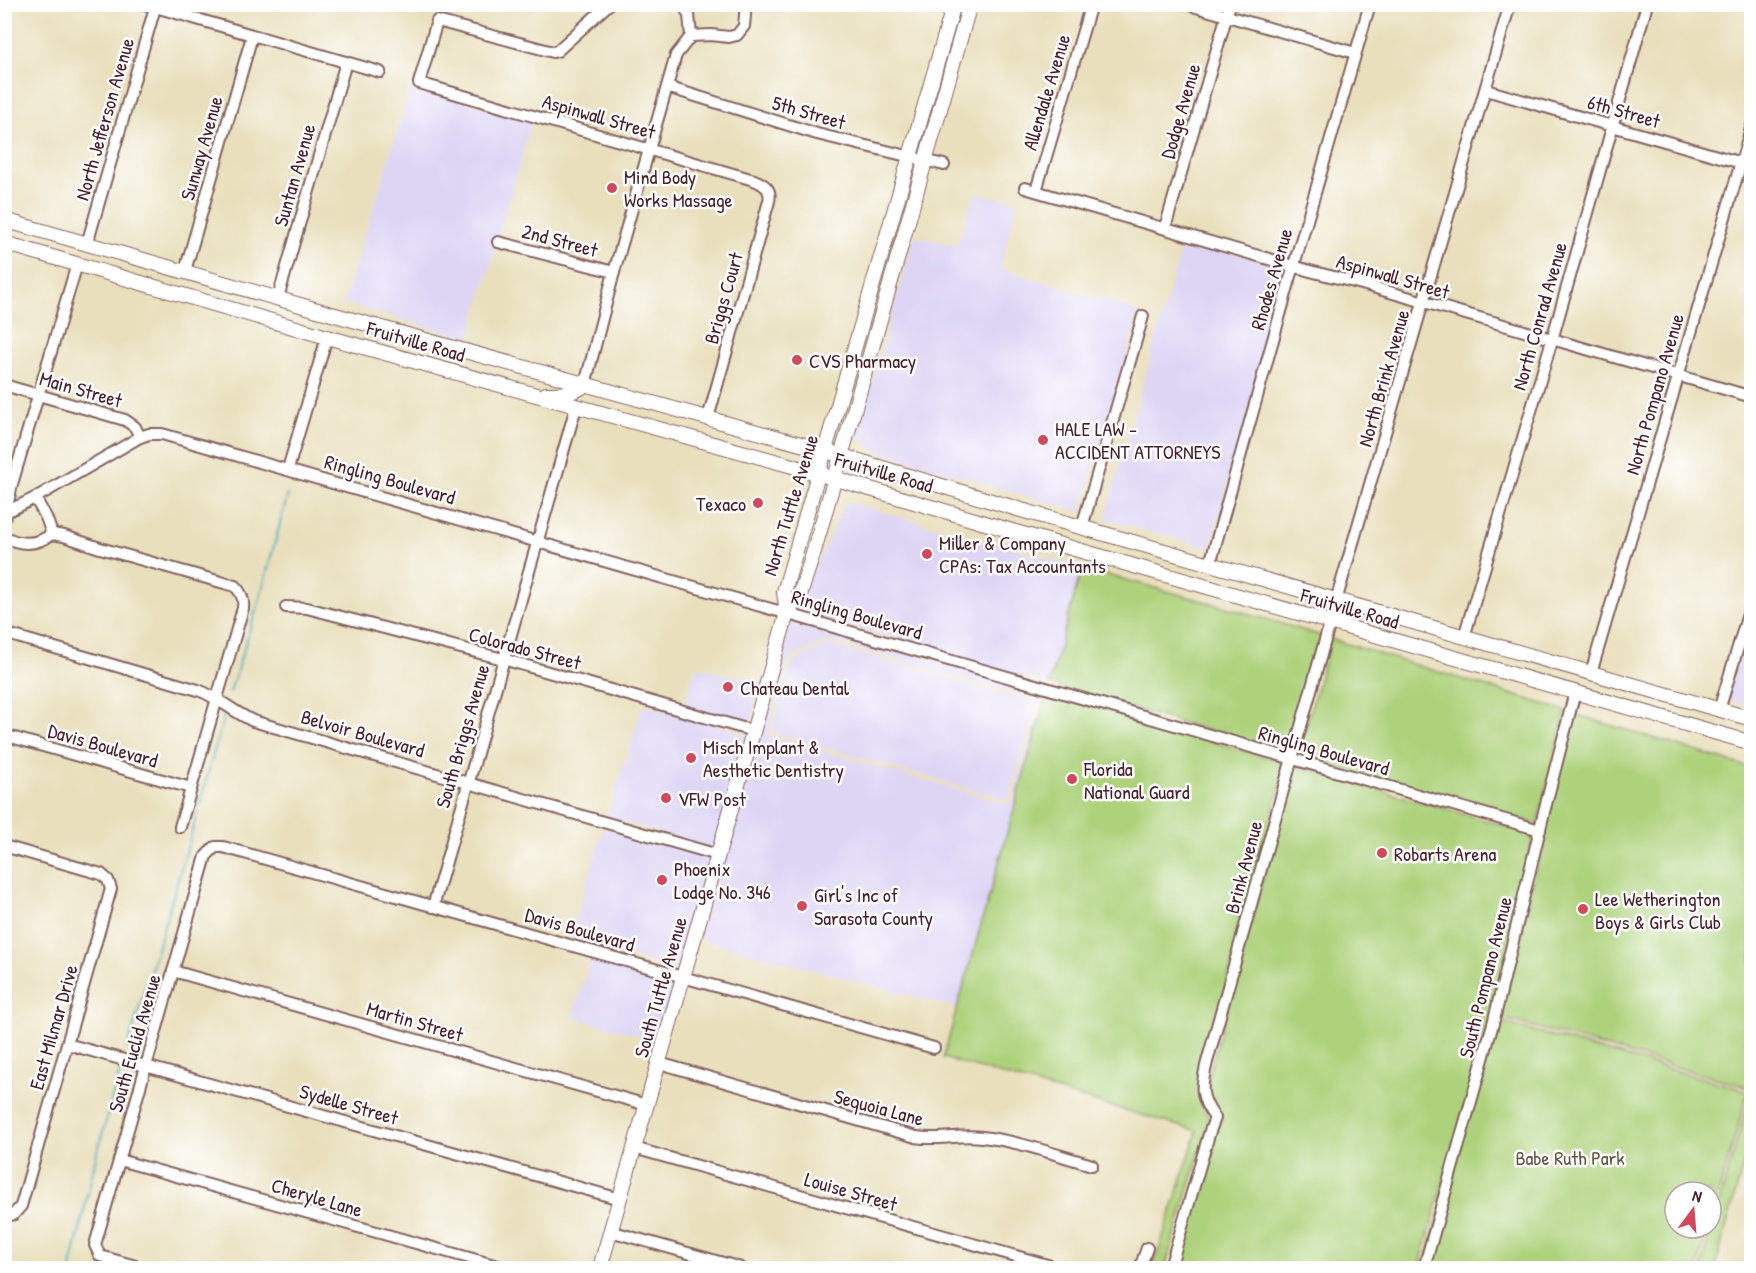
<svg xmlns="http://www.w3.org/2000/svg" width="1756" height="1273" font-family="'Patrick Hand',sans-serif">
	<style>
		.built { fill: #ded5f5; fill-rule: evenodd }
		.green { fill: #aed27b; stroke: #7c7853; stroke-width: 1.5 }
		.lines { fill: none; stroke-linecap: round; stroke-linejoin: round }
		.stream { stroke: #3aa9b8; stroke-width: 2 }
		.minor-casing { stroke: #82625e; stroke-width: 14 }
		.major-casing { stroke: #82625e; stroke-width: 16 }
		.minor { stroke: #fff; stroke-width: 10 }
		.major { stroke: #fff; stroke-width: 14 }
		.poi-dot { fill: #d1495b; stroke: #fff; stroke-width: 2 }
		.labels { text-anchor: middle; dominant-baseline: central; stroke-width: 5; stroke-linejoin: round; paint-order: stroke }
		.street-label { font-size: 20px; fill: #4a1f2b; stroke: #fff }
		.poi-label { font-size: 20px; fill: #4a1f2b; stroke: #fff; text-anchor: start }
		.park-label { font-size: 20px; fill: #685543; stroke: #fff }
	</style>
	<rect width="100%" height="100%" fill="#fff"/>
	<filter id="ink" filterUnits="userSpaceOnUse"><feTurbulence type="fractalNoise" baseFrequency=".0167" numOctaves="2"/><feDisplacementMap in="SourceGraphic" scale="12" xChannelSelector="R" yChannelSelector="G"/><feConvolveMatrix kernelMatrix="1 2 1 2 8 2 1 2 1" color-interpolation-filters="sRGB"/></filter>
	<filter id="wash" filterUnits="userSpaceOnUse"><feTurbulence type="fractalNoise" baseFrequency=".008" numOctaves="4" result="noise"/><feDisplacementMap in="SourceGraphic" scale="24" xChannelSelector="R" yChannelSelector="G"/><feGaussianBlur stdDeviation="1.35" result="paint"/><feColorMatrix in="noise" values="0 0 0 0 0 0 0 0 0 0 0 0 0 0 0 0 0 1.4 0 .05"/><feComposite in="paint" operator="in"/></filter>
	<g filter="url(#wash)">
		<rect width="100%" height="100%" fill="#e9dfbc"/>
		<g class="built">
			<path d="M415 77 414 86 532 121 498 237H495L492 246 496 247 469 338 343 303Z"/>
			<path d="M975 193 1017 202 1000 268 1139 312 1081 512 874 450 857 437 914 236 957 246Z"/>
			<path d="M1184 239 1288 269 1210 548 1105 519Z"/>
			<path d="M846 502 1082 568 1049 684 795 610Z"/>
			<path d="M790 619 1047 693 957 1008 699 939ZM824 642H834L1038 700 1040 705 1012 802 1008 804 769 736 768 731 786 665 797 654Z"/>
			<path d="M1750 621 1751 622V707L1727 699Z"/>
			<path d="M826 646H833L1036 703 1009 800 771 732 790 666 799 658Z"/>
			<path d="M696 667 762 682 750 725 685 706Z"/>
			<path d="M643 705 747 734 715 849 607 817Z"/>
			<path d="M604 827 713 858 681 970 569 940Z"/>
			<path d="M592 956 678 980 660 1041 572 1017Z"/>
		</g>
		<g class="green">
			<path d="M1082 568 1236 610 1322 636 1289 754 1049 684Z"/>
			<path d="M1331 639 1566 711 1537 824 1297 756Z"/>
			<path d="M1047 693 1286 763 1198 1090 1200 1104 1210 1119 1165 1268H1153L1197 1131 943 1058Z"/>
			<path d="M1574 714 1751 768V1137L1715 1268H1701L1751 1092V1088L1499 1017Z"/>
			<path d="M1295 766 1534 834 1490 1019 1419 1268H1174L1214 1133 1222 1119 1209 1100 1207 1084 1212 1063Z"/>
			<path d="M1494 1020 1748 1091 1711 1220V1192H1675V1228H1709L1697 1268H1424Z"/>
		</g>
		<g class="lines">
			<g class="stream">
				<path d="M230 692 260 598 288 494"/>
				<path d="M127 1049 188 846 224 716"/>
				<path d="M71 1268 96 1157 121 1067"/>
			</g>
		</g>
	</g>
	<g filter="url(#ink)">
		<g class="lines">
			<defs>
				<g id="minor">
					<path d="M145 4 380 72"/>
					<path d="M609 4 557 51 553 52 437 21 419 83 754 180C764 184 772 189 769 201L708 418"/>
					<path d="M1186 4 1355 53"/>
					<path d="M691 36 711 35 729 37 737 35 744 26 746 4"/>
					<path d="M667 87 817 134 944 165"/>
					<path d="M1486 90 1752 166"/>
					<path d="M1025 188 1310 271 1362 284 1752 397"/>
					<path d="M1036 191 1091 4"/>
					<path d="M1165 228 1230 4"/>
					<path d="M498 242 614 272"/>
					<path d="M87 244 156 4"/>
					<path d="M185 271 252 36"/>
					<path d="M278 298 346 62"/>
					<path d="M4 385 125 420 135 427 140 437"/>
					<path d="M585 385 614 272 676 55 691 36 689 15 683 4"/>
					<path d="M288 469 327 337"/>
					<path d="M35 498 46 517 52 534"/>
					<path d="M4 513 35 498 140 437 149 434H162L1540 830"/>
					<path d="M5 517 12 484 77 264"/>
					<path d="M1082 527 1143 316"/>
					<path d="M4 536C21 546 37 545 52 534L64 536 100 548 235 586C242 593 244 599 243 608L180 827"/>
					<path d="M1210 564 1294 265 1370 4"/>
					<path d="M286 607 307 608 503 659 753 731"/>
					<path d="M4 633 198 690C218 697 233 712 253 721L718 855"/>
					<path d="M1464 637 1552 340 1647 4"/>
					<path d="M1591 673 1752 125"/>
					<path d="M1719 710 1752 601"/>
					<path d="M4 735 191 788"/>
					<path d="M4 846 101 874 108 880 111 889 21 1206 14 1214 4 1217"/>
					<path d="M433 907 576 407"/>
					<path d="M173 971 647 1105"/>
					<path d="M67 1044 620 1199"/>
					<path d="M659 1063 916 1137C938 1141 959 1134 982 1137 1019 1141 1056 1155 1092 1165"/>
					<path d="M634 1148 1058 1268"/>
					<path d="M119 1160 505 1268"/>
					<path d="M610 1231 741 1268"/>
					<path d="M143 1268 100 1256 95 1245 206 856 215 847H223L934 1048"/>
					<path d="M1140 1268 1147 1248"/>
					<path d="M1170 1268 1210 1131 1215 1118C1199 1097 1201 1086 1207 1062L1336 601 1510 4"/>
					<path d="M1424 1268 1494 1020 1544 812 1575 692"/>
				</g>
				<g id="major">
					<path d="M4 220 335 315 826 451 1021 510 1752 719"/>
					<path d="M4 243 327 337 796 467 1012 531 1752 743"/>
					<path d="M546 394C561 394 573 394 585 385"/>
					<path d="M787 613 784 592 954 4"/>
					<path d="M600 1268 787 613 799 598 814 551 970 4"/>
				</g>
			</defs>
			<use href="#minor" class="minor-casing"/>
			<use href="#major" class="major-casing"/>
			<use href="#minor" class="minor"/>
			<use href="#major" class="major"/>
		</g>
	</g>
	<g class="poi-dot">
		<circle cx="612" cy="188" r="6"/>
		<circle cx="797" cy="360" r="6"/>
		<circle cx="1043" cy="440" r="6"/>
		<circle cx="758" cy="503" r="6"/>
		<circle cx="927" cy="554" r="6"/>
		<circle cx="728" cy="687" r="6"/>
		<circle cx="691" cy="758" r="6"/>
		<circle cx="1072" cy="779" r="6"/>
		<circle cx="666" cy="798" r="6"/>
		<circle cx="1382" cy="853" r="6"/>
		<circle cx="662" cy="880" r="6"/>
		<circle cx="802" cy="906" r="6"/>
		<circle cx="1583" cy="909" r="6"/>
	</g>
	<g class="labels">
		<g class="street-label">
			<text transform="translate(1046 92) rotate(-73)">Allendale Avenue</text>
			<text transform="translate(1180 111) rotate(-74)">Dodge Avenue</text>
			<text transform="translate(1624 111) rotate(16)">6th Street</text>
			<text transform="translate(809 112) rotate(16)">5th Street</text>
			<text transform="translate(599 116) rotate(16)">Aspinwall Street</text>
			<text transform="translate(104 119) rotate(-74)">North Jefferson Avenue</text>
			<text transform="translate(201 148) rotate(-74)">Sunway Avenue</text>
			<text transform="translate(294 175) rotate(-74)">Suntan Avenue</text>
			<text transform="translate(560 240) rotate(15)">2nd Street</text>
			<text transform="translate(1393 276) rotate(16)">Aspinwall Street</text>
			<text transform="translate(1271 279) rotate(-74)">Rhodes Avenue</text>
			<text transform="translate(723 298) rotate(-74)">Briggs Court</text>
			<text transform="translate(1539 316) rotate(-74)">North Conrad Avenue</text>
			<text transform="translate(416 341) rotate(16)">Fruitville Road</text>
			<text transform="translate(1383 378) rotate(-74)">North Brink Avenue</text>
			<text transform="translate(81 389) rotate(16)">Main Street</text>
			<text transform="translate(1654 394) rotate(-74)">North Pompano Avenue</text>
			<text transform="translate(884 472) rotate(16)">Fruitville Road</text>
			<text transform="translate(390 479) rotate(16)">Ringling Boulevard</text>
			<text transform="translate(790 505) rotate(-73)">North Tuttle Avenue</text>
			<text transform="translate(1350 608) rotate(16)">Fruitville Road</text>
			<text transform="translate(857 614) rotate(16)">Ringling Boulevard</text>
			<text transform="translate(525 648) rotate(15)">Colorado Street</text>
			<text transform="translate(363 733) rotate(16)">Belvoir Boulevard</text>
			<text transform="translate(462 736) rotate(-74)">South Briggs Avenue</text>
			<text transform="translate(103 745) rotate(16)">Davis Boulevard</text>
			<text transform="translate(1324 750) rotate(16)">Ringling Boulevard</text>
			<text transform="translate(1243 867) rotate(-75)">Brink Avenue</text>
			<text transform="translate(580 929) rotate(16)">Davis Boulevard</text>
			<text transform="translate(1485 977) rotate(-76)">South Pompano Avenue</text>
			<text transform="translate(660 987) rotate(-74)">South Tuttle Avenue</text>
			<text transform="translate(415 1021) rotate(16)">Martin Street</text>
			<text transform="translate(53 1027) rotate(-74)">East Milmar Drive</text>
			<text transform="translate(134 1043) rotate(-74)">South Euclid Avenue</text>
			<text transform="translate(349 1104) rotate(16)">Sydelle Street</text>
			<text transform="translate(879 1107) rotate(15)">Sequoia Lane</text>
			<text transform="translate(851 1191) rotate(16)">Louise Street</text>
			<text transform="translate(317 1197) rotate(16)">Cheryle Lane</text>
		</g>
		<g class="poi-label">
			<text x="624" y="176">Mind Body<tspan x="624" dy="23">Works Massage</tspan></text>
			<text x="809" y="360">CVS Pharmacy</text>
			<text x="1055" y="428">HALE LAW -<tspan x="1055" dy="23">ACCIDENT ATTORNEYS</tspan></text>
			<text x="746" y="503" text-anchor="end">Texaco</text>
			<text x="939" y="542">Miller &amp; Company<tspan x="939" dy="23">CPAs: Tax Accountants</tspan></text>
			<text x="740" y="687">Chateau Dental</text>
			<text x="703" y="746">Misch Implant &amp;<tspan x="703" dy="23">Aesthetic Dentistry</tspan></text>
			<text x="1084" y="768">Florida<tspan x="1084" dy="23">National Guard</tspan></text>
			<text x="678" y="798">VFW Post</text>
			<text x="1394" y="853">Robarts Arena</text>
			<text x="674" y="868">Phoenix<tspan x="674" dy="23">Lodge No. 346</tspan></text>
			<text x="814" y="894">Girl's Inc of<tspan x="814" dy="23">Sarasota County</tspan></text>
			<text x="1595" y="898">Lee Wetherington<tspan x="1595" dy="23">Boys &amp; Girls Club</tspan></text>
		</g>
		<g class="park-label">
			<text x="1570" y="1157">Babe Ruth Park</text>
		</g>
	</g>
	<rect width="1756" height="1273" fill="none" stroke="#fff" stroke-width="24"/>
	<g transform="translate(1693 1210) rotate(16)"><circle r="28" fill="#ffffff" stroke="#b7a5aa" stroke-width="1.5"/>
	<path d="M0-4.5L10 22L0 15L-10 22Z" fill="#d1495b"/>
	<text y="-9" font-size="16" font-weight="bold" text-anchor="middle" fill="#4a1f2b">N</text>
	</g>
</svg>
